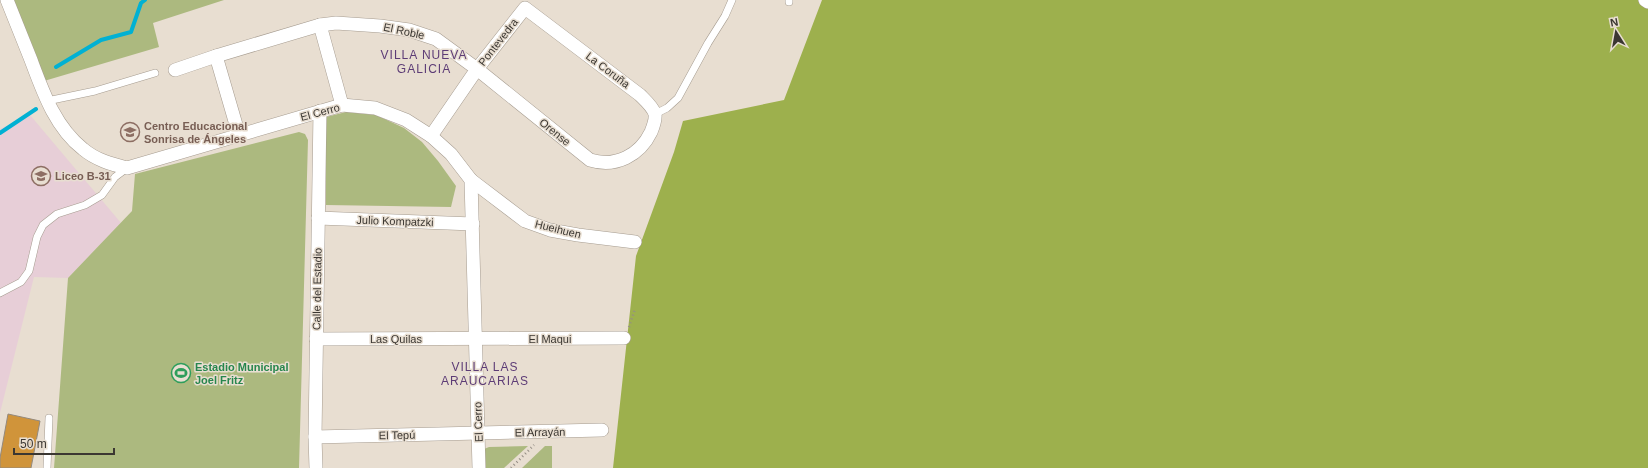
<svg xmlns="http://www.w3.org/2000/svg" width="1648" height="468" font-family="Helvetica,sans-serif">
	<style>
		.education { fill: #e7ced7 }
		.green { fill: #acb97f }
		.forest { fill: #9db04d }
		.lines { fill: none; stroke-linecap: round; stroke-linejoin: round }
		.stream { stroke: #01b1d3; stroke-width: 4 }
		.building { fill: #d0943a; stroke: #93897d }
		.lane-casing { stroke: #a69c90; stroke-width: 8 }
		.street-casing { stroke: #a69c90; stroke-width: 14 }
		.path { stroke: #958e85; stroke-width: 2.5; stroke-dasharray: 1 3; stroke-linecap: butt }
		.lane { stroke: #fff; stroke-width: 7 }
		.street { stroke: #fff; stroke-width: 13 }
		.labels { text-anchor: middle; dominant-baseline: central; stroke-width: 3; stroke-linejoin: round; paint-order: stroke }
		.street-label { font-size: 11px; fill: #3b3732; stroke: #e8ded1 }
		.education-label { font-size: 11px; font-weight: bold; fill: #785e54; stroke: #e8ded1; text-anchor: start }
		.leisure-label { font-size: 11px; font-weight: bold; fill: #27864d; stroke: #e8ded1; text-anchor: start }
		.neighbourhood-label { font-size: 12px; letter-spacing: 1px; fill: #5d3c76; stroke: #e8ded1 }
	</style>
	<rect width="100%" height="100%" fill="#e8ded1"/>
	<path class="education" d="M30 115 121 223 68 278 34 277 0 413V129Z"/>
	<g class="green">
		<path d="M12 0H224L153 23 159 47 44 81Z"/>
		<path d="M346 112 376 115 404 128 422 142 438 161 456 186 451 207 326 205V117Z"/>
		<path d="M299 132 305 134 308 140 299 468H54L68 278 132 211 135 174Z"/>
		<path d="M528 446 504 468H481L484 449 489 447Z"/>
		<path d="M545 446H552V468H522Z"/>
	</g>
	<path class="forest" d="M822 0H1648V468H613L636 256 674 152 683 121 784 100Z"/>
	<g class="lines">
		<g class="stream">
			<path d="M56 67 101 40 131 32 141 3 145 0"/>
			<path d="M0 133 36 109"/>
		</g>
	</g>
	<path class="building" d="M8 414 40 421 31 468H0V458Z"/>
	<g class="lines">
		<defs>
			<g id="lane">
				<path d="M789 0V2"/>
				<path d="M47 101 95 91 155 73"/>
				<path d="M655 114 667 108 678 98 708 43 725 16 732 0"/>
				<path d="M0 293 21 282 29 271 37 237 43 225 57 214 85 205 102 195 115 177 127 168"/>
				<path d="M47 468 49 418"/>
			</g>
			<g id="street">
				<path d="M7 0C15 20 23 40 31 60 43 92 55 127 83 149 96 160 111 164 127 168L342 105 375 108 406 120 431 136 451 154 471 180 479 468"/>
				<path d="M1645 0 1648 2"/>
				<path d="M320 25 342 105"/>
				<path d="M216 56 239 135"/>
				<path d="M175 70 216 56 320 25 336 23 380 26 409 30 436 39 477 69 590 160C616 168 640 155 651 132 653 127 656 120 655 114 653 107 645 100 640 95L525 8 477 69 431 136"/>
				<path d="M471 180 525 221 550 230 578 235 635 242"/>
				<path d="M318 218 473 224"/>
				<path d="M316 339 624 338"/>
				<path d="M315 437 602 430"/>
				<path d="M316 468 315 437 320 111"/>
			</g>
		</defs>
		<use href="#lane" class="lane-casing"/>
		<use href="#street" class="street-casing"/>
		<g class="path">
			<path d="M629 327 635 309"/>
			<path d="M511 468 534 445"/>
		</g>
		<use href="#lane" class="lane"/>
		<use href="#street" class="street"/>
	</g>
	<defs>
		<symbol id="school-ring" viewBox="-11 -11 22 22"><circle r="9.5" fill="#e8ded1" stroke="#8d6e63" stroke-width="1.5"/><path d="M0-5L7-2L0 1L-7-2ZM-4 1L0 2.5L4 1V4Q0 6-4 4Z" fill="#8d6e63"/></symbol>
		<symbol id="stadium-ring" viewBox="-11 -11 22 22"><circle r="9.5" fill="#e8ded1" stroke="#2e9e5b" stroke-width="1.5"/><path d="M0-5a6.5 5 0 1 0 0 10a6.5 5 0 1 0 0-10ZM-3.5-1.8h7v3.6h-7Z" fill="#2e9e5b"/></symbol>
	</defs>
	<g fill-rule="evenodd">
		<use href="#school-ring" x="119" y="121" width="22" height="22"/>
		<use href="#school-ring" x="30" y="165" width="22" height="22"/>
		<use href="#stadium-ring" x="170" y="362" width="22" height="22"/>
	</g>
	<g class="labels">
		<g class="street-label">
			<text transform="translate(404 31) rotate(12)">El Roble</text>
			<text transform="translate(498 42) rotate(-52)">Pontevedra</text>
			<text transform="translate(608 70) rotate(37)">La Coruña</text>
			<text transform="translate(320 112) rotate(-15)">El Cerro</text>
			<text transform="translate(555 132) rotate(39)">Orense</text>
			<text transform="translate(395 221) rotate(2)">Julio Kompatzki</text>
			<text transform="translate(558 229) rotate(14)">Hueihuen</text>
			<text transform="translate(317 289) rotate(-89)">Calle del Estadio</text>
			<text x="396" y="339">Las Quilas</text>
			<text x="550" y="339">El Maqui</text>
			<text transform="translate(478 422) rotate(-92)">El Cerro</text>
			<text transform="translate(540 432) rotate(-1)">El Arrayán</text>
			<text transform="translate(397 435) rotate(-1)">El Tepú</text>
		</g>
		<g class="education-label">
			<text x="144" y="126">Centro Educacional<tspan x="144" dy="13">Sonrisa de Ángeles</tspan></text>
			<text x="55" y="176">Liceo B-31</text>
		</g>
		<g class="leisure-label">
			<text x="195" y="367">Estadio Municipal<tspan x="195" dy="13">Joel Fritz</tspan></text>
		</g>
		<g class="neighbourhood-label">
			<text x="424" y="55">VILLA NUEVA<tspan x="424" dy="14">GALICIA</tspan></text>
			<text x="485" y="367">VILLA LAS<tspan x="485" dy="14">ARAUCARIAS</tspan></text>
		</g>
	</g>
	<g transform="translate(1616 32) rotate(349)" stroke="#e8ded1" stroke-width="3" paint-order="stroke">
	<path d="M0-3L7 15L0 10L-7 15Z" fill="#3b3732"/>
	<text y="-6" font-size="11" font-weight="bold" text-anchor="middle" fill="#3b3732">N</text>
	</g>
	<path d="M14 448v6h100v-6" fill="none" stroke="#3b3732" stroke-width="2"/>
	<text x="20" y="448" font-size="12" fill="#3b3732" stroke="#e8ded1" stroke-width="3" paint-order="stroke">50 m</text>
</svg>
